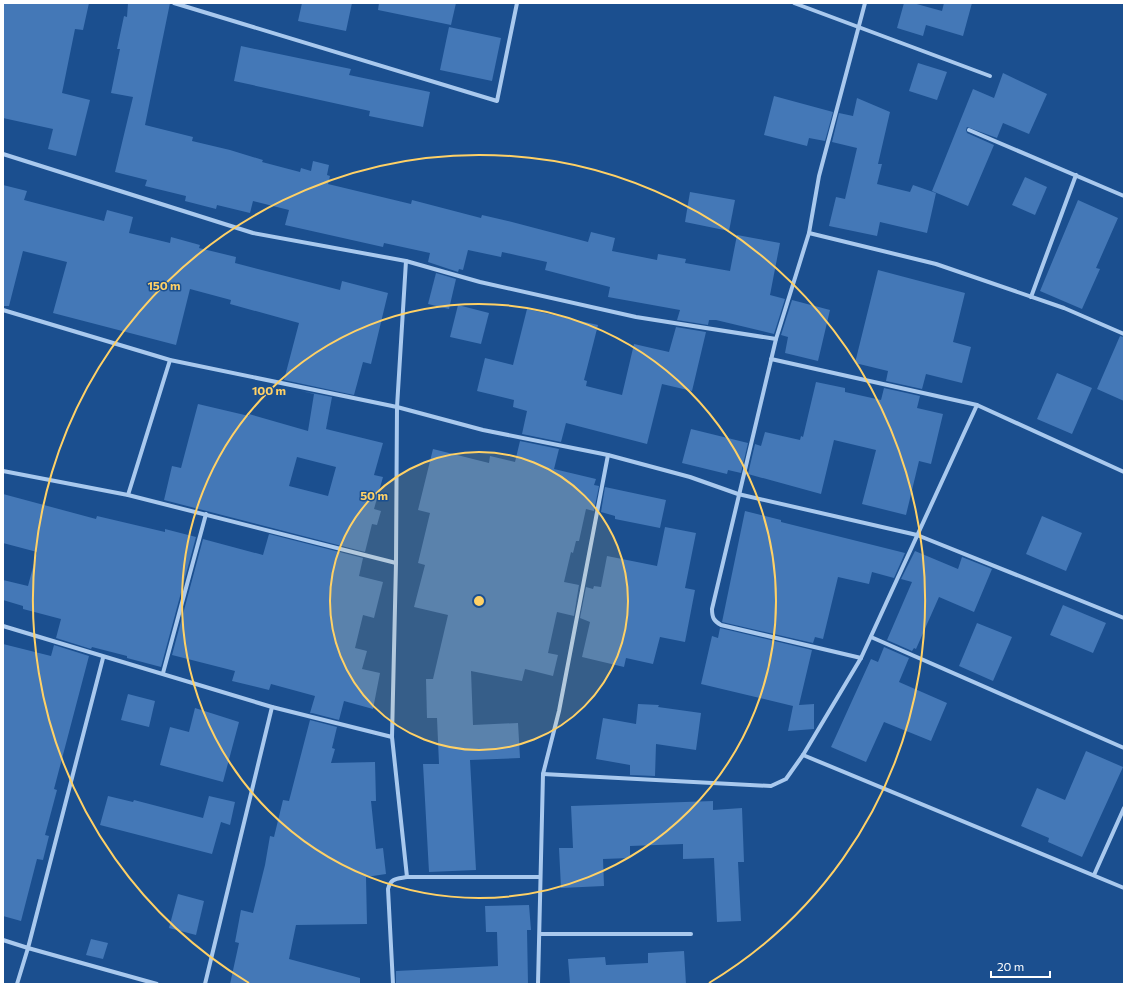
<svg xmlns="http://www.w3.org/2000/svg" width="1127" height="987" font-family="Commissioner,sans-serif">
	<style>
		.building { fill: #4478b7; fill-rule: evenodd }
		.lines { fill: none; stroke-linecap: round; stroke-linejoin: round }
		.minor { stroke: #a9c9ee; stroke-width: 4 }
		.ring { fill: none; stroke: #ffd166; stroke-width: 2 }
		.centre { fill: #ffd166; stroke: #1b4f8f; stroke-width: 2 }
		.ring-label { font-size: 12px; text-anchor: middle; font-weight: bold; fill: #ffd166; stroke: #1b4f8f; stroke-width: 3; stroke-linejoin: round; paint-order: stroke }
	</style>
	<rect width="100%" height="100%" fill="#1b4f8f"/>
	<g class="building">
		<path d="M3 3H89L83 30 75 29 62 93 90 100 76 156 48 149 53 129 3 118Z"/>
		<path d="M128 3H170L145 125 193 137 192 141 230 150 263 160 262 162 300 172 301 168 311 171 313 161 329 165 327 175 330 176 328 184 411 204 412 200 481 218 482 215 512 222 588 242 591 232 615 238 612 251 657 260 658 254 686 259 685 263 730 271 737 235 780 243 770 295 785 299 774 334 716 320H709L708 325 677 320 680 310 608 297 610 287 545 270 547 262 502 252 501 257 468 250 463 270 459 269 458 272 428 262 430 253 384 243 383 247 285 225 289 210 253 201 250 213 217 205 216 209 185 201 186 196 145 186 147 180 115 172 133 97 111 93 120 49H117L124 16 127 17Z"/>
		<path d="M302 3H352L346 31 298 21Z"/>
		<path d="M379 3H456L451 25 378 10Z"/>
		<path d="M904 3H913L942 11 944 3H972L963 36 926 25 923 36 897 28Z"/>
		<path d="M449 27 501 38 492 81 440 70Z"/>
		<path d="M241 46 351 69 349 75 430 92 423 127 369 116 370 111 234 81Z"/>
		<path d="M918 63 947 72 937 100 909 91Z"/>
		<path d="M1003 73 1047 94 1029 134 1003 123 997 138 967 127 966 130 967 133 994 145 968 206 932 191 973 89 994 98Z"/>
		<path d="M774 96 833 112 825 141 809 138 807 146 764 135Z"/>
		<path d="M857 98 890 112 878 164H882L877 184 910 192 913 185 936 193 927 233 880 222 877 236 829 226 836 197 845 199 857 148 832 142 839 113 853 116Z"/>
		<path d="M1025 177 1047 187 1035 215 1012 205Z"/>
		<path d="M3 185 27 191 24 200 104 221 107 210 133 217 129 233 170 243 171 237 200 245 199 248 236 257 235 263 340 290 342 281 388 293 371 364 363 362 354 395 284 380 299 323 230 304 231 300 190 289 176 345 53 313 67 262 23 251 9 306H3Z"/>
		<path d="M690 192 735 200 729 231 685 222Z"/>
		<path d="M1078 200 1118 218 1096 268 1100 269 1082 309 1040 291Z"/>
		<path d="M878 270 965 293 953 342 971 347 962 383 926 374 922 389 886 381 888 371 855 363Z"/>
		<path d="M436 273 456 279 449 309 428 304Z"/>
		<path d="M792 300 830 310 818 361 785 353 788 337 781 335Z"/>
		<path d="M458 305 489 313 481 344 450 337Z"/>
		<path d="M527 309 598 325 584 380 587 381 586 386 622 395 634 344 669 352 676 327 706 332 692 391 662 384 647 444 566 423 561 442 522 434 527 411 513 407 514 400 477 391 485 358 513 365Z"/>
		<path d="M1120 336 1124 337V401L1097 389Z"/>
		<path d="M1057 373 1092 388 1072 434 1037 419Z"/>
		<path d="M816 382 845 388V392L881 400 884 388 920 396 917 408 943 414 931 464 919 461 906 515 862 504 876 450 834 440 821 494 748 474 755 444 761 446 765 432 800 440 801 436 803 437Z"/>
		<path d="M301 391 332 397 326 429 383 443 374 475 383 477 374 509 381 511 377 525 372 524 365 552 164 500 172 466 181 468 198 404 249 416V414L308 431 314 394ZM297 457 336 467 328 496 289 486Z"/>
		<path d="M691 429 748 443 741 473 728 470 727 474 682 463Z"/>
		<path d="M520 441 559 449 554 469 596 479 594 485 599 486 594 511 586 509 579 541H576L573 553 571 552 564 582 579 585 574 616 557 612 548 653 558 655 553 676 525 669 522 681 471 671 473 725 518 723 520 758 470 760 476 870 429 872 423 764H439L437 718H427L426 679H433L448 615 414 607 425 565 418 563 430 513 418 510 433 449 489 463 490 456 515 462Z"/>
		<path d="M605 487 666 500 660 528 615 519V516L601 512Z"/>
		<path d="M3 494 96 519 97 516 165 532V529L196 537 161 667 127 658V656L92 647 91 649 56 638 61 619 23 609V606L3 600V580L28 586 37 552 3 543Z"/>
		<path d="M745 511 781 520V522L905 553 894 578 872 572 869 584 838 577 823 639 815 637 813 643 722 622Z"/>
		<path d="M1042 516 1082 533 1066 571 1026 554Z"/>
		<path d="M665 527 696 533 685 588 695 590 685 642 660 637 653 664 626 658 624 667 582 657 590 622 580 618 586 587 593 589 594 586 601 587 607 556 657 566Z"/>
		<path d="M269 534 363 558 359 576 383 582 374 618 363 615 355 648 367 651 362 669 380 673 373 709 344 701 339 720 312 713H310L315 696 271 684 269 690 232 681 235 671 172 655 203 539 263 555Z"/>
		<path d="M915 551 958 569 962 557 992 569 974 612 939 597 916 649 914 648 912 651 887 640 912 582 901 579Z"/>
		<path d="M1063 605 1106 623 1093 653 1050 635Z"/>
		<path d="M977 623 1012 637 993 681 959 666Z"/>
		<path d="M720 628 812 650 799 705 814 704V729L788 731 793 706 701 684 712 636 718 638Z"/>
		<path d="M3 644 51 656 54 645 89 656 54 789 57 790 45 835 49 836 43 860 37 859 21 921 3 916Z"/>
		<path d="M884 647 909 658 899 682 947 703 931 741 884 722 866 762 831 747 871 659 878 662Z"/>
		<path d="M128 694 155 701 149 727 121 720Z"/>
		<path d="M638 704 659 705 658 707 701 713 696 750 656 744 655 776 630 775V765L596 759 603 718 636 724Z"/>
		<path d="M195 708 239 722 223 782 160 765 170 727 189 732Z"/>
		<path d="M310 720 337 727 332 748 335 749 331 763 375 762 376 801H371L376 849 383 848 386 874 366 877 367 924 296 925 289 959 360 978V984H230L239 943 235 942 241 910 253 913 265 865 270 836 274 837 283 800 289 801Z"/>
		<path d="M1086 751 1123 767 1082 857 1048 842 1049 838 1021 826 1037 788 1065 800Z"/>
		<path d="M108 796 133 802 134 800 203 818 209 796 235 802 230 825 221 822 212 854 100 825Z"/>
		<path d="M713 801V810L742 808 744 862H738L741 921 717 922 714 858 683 859V844L630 846V858L603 859 604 886 561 888 559 848H573L571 806Z"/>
		<path d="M178 894 204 901 196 935 169 928Z"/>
		<path d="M529 905 531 930H527L528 984H396V971L498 966 497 932H486L485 906Z"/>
		<path d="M91 939 108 943 103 959 86 955Z"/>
		<path d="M684 951 686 984H570L568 959 605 957 606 965 648 963V953Z"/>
	</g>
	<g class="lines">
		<g class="minor">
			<path d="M174 3 497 101 517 3"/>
			<path d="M794 3 990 76"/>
			<path d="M969 130 1124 196"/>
			<path d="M3 154 253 233 406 261 397 407 396 563 392 737 272 707 3 626"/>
			<path d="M809 233 936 264 1064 308 1124 334"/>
			<path d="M406 261 480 282 636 317 776 339"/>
			<path d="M1031 297 1076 175"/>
			<path d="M3 310 170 360 397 407 483 430 608 455 690 477 738 494 917 535 1124 618"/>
			<path d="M771 359 977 405 1124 472"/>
			<path d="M3 471 128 495 396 563"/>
			<path d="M128 495 170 360"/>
			<path d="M871 637 1124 748"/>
			<path d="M861 658 721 625C714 621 712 618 712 609L776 339 809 233 819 176 865 3"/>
			<path d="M163 673 206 514"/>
			<path d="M392 737 407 877"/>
			<path d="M803 755 1124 888"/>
			<path d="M543 774 771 786 786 779 803 755 861 658 977 405"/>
			<path d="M1094 875 1124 808"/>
			<path d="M540 934H691"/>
			<path d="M3 940 28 948 103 658"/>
			<path d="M17 984 28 948 157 984"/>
			<path d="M205 984 272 707"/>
			<path d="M393 984 388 889C391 878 396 879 407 877H540"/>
			<path d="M538 984 543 774 559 711 608 455"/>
		</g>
	</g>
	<circle cx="479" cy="601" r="149" fill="#ffd166" fill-opacity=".12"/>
	<g class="ring">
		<circle cx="479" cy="601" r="149"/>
		<circle cx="479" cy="601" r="297"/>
		<path d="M249 983A446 446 0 1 1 709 983"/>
	</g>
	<circle cx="479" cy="601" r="6" class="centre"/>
	<g class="ring-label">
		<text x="164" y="290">150 m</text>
		<text x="269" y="395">100 m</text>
		<text x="374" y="500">50 m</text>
	</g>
	<rect width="1127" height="987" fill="none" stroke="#ffffff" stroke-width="8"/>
	<path d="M991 971v6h59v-6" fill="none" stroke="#ffffff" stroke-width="2"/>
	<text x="997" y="971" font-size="12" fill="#ffffff" stroke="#1b4f8f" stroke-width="3" paint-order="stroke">20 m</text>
</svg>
